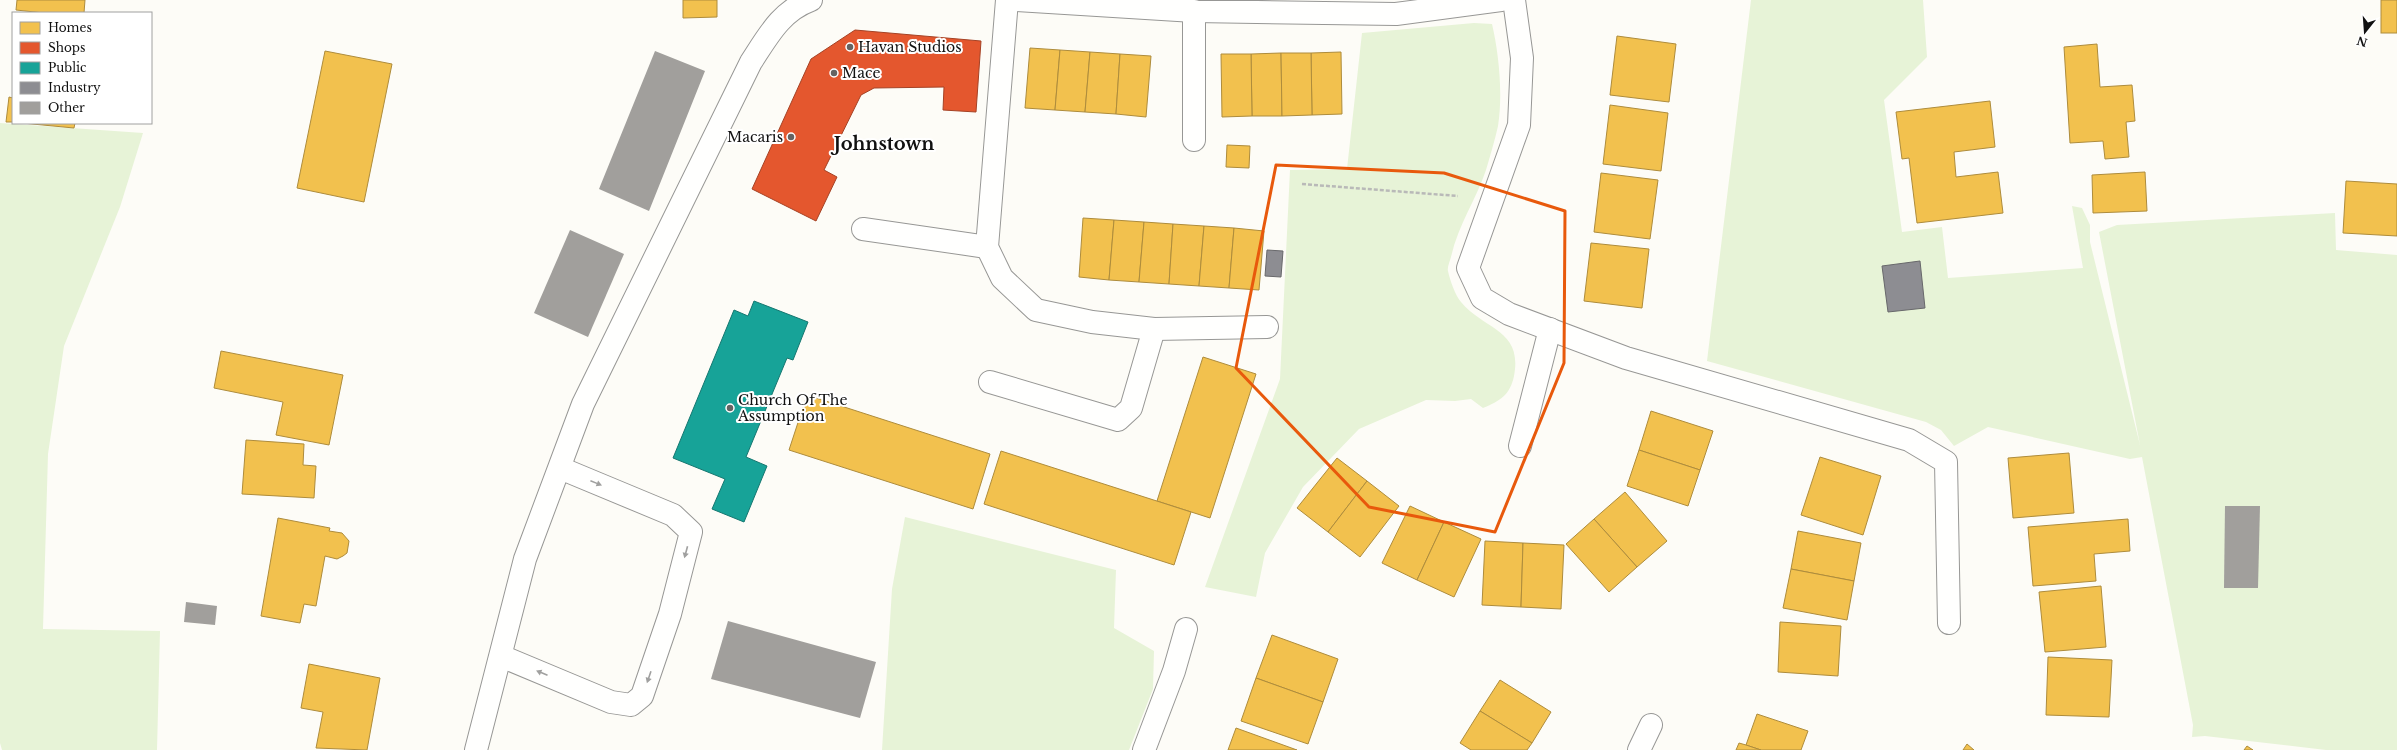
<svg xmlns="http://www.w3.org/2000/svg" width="2397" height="750" font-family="'Libre Baskerville',serif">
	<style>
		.green { fill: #e7f3d7 }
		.homes { fill: #f2c14e; stroke: #ae8c3c }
		.shops { fill: #e4572e; stroke: #a54225 }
		.public { fill: #17a398; stroke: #157770 }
		.industry { fill: #8d8d92; stroke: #68686b }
		.building { fill: #a19f9c }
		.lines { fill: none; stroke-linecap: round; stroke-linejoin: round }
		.minor-casing { stroke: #979795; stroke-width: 24 }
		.path { stroke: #b9b9b8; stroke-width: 2.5; stroke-dasharray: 4 2; stroke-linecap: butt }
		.minor { stroke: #fffffe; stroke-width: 22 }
		.oneway { fill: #a0a09f }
		.marked { fill: none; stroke: #e8590c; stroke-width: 3; stroke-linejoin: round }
		.poi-dot { fill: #646362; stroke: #fff; stroke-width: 1.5 }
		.labels { text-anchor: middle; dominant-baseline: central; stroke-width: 4; stroke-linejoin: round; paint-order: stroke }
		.poi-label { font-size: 14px; fill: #111; stroke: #fff; text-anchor: start }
		.district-label { font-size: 18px; font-weight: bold; fill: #111; stroke: #fff }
	</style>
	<rect width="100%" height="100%" fill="#fdfcf7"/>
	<g class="green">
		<path d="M1751 0H1923L1927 57 1884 100 1902 232 1942 227 1948 278 2083 268 2072 206 2082 208 2090 225V242L2140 445 2099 232 2117 225 2335 213 2336 250 2397 255V750H2326L2205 736 2192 737 2193 725 2142 457 2130 459 1988 427 1954 446 1941 430 1926 422 1707 361Z"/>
		<path d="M1474 23 1492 24C1499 54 1503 94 1498 126 1495 140 1490 156 1486 170 1476 200 1458 225 1451 257 1450 261 1447 267 1448 271 1450 280 1455 295 1461 302 1484 330 1523 329 1514 376 1510 395 1500 401 1483 408L1471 399 1455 401 1426 400 1359 429 1303 487 1265 553 1256 597 1205 587 1280 379 1290 170 1347 169 1362 33Z"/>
		<path d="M0 123 143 133 120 207 64 346 48 454 43 629 160 631 157 750H2L0 743Z"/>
		<path d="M905 517 1116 570 1114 628 1154 651 1153 689 1129 750H882L892 589Z"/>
	</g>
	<g class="homes">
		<path d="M17 0H85L84 13H44L16 10Z"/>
		<path d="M683 0H717V17L683 18Z"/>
		<rect x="2381" y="0" width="16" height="33"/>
		<path d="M1617 36 1676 44 1669 102 1610 95Z"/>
		<path d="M2097 44 2100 87 2132 85 2135 121 2126 122 2129 157 2105 159 2103 141 2070 143 2064 47Z"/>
		<path d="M1030 48 1060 50 1055 110 1025 108Z"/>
		<path d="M1060 50 1090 52 1085 112 1055 110Z"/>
		<path d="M325 51 392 64 364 202 297 188Z"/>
		<path d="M1090 52 1120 54 1116 114 1085 112Z"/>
		<path d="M1341 52 1342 114 1312 115 1311 53Z"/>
		<path d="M1281 53 1282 116H1252L1251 54Z"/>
		<path d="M1281 53H1311L1312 115 1282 116Z"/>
		<path d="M1120 54 1151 56 1146 117 1116 114Z"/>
		<path d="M1221 54H1251L1252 116 1222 117Z"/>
		<path d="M9 97 13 98V122H6Z"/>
		<path d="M1990 101 1995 147 1954 152 1956 177 1998 172 2003 213 1917 223 1909 158 1902 159 1896 112Z"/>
		<path d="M1610 105 1668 113 1661 171 1603 164Z"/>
		<path d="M22 123H75L74 128Z"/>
		<path d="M1227 145 1250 146 1249 168 1226 167Z"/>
		<path d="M2145 172 2147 211 2093 213 2092 175Z"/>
		<path d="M1601 173 1658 180 1650 239 1594 232Z"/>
		<path d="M2346 181 2397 184V236L2343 233Z"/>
		<path d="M1083 218 1114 220 1109 280 1079 277Z"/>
		<path d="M1114 220 1144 222 1139 282 1109 280Z"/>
		<path d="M1144 222 1173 224 1169 284 1139 282Z"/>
		<path d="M1173 224 1204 226 1199 286 1169 284Z"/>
		<path d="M1204 226 1234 228 1229 288 1199 286Z"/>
		<path d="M1234 228 1264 231 1259 290 1229 288Z"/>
		<path d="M1591 243 1649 249 1642 308 1584 301Z"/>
		<path d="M221 351 343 375 329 445 276 435 283 402 214 388Z"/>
		<path d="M1203 357 1256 374 1210 518 1157 501Z"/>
		<path d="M807 395 990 454 973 509 789 450Z"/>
		<path d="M1651 411 1713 431 1700 470 1639 450Z"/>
		<path d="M246 440 304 444 303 465 316 466 314 498 242 494Z"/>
		<path d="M1639 450 1700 470 1688 506 1627 486Z"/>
		<path d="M1001 451 1191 512 1174 565 984 504Z"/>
		<path d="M2069 453 2074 513 2013 518 2008 458Z"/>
		<path d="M1820 457 1881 476 1863 535 1801 515Z"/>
		<path d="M1337 458 1367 481 1328 532 1297 508Z"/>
		<path d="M1367 481 1399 506 1360 557 1328 532Z"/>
		<path d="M1625 492 1667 541 1637 567 1594 519Z"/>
		<path d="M1410 506 1444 522 1417 580 1382 563Z"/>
		<path d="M278 518 330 528 329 531 342 533 349 541 347 553 343 556 337 559 325 556 316 606 304 604 300 623 261 616Z"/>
		<path d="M1594 519 1637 567 1609 592 1566 544Z"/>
		<path d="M2128 519 2130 551 2094 554 2096 581 2033 586 2028 527Z"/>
		<path d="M1444 522 1481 539 1454 597 1417 580Z"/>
		<path d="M1798 531 1861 543 1854 581 1791 569Z"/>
		<path d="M1485 541 1523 543 1521 607 1482 605Z"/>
		<path d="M1523 543 1564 545 1561 609 1521 607Z"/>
		<path d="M1791 569 1854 581 1847 620 1783 608Z"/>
		<path d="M2101 586 2106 647 2045 652 2039 592Z"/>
		<path d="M1780 622 1841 626 1838 676 1778 672Z"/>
		<path d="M1272 635 1338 659 1323 702 1256 678Z"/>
		<path d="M2048 657 2112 660 2109 717 2046 715Z"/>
		<path d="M309 664 380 678 367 750 316 748 323 712 301 708Z"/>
		<path d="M1256 678 1323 702 1308 744 1241 721Z"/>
		<path d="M1500 680 1551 712 1532 743 1480 711Z"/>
		<path d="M1480 711 1532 743 1527 750H1471L1460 743Z"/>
		<path d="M1757 714 1808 731 1801 750H1761L1746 745Z"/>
		<path d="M1236 728 1297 750H1228Z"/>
		<path d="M1739 743 1746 745 1761 750H1736Z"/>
		<path d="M1967 744 1974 750H1963Z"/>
		<path d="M2247 746 2253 750H2244Z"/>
	</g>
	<path class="shops" d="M855 30 981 41 976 112 943 110 944 87 874 88 861 95 824 170 837 177 816 221 752 189 811 59Z"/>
	<path class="public" d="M754 301 808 322 793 360 787 358 746 457 767 466 744 522 712 509 725 479 673 458 734 310 748 316Z"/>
	<g class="industry">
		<path d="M1267 250 1283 251 1281 277 1265 276Z"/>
		<path d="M1920 261 1925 308 1888 312 1882 266Z"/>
	</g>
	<g class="building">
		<path d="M655 51 705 71 649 211 599 189Z"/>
		<path d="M570 230 624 254 588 337 534 313Z"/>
		<path d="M2225 506H2260L2258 588H2224Z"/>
		<path d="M186 602 217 606 215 625 184 622Z"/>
		<path d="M728 621 876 662 860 718 711 679Z"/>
	</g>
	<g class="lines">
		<defs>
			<g id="minor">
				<path d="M1007 0 987 247 1002 278 1036 310 1092 322 1154 329 1267 327"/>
				<path d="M1015 0 1194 11 1396 14 1501 0"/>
				<path d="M1514 0 1522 58 1519 125 1468 268 1482 298 1509 314 1626 358 1909 440 1946 462 1949 623"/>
				<path d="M1194 140V11"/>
				<path d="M863 229 987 247"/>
				<path d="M990 382 1118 420 1131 408 1154 329"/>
				<path d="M1520 446 1550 329"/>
				<path d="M501 656 611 702 631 705 642 696 670 614 691 532 673 515 560 468"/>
				<path d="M476 750 525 559 583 404 751 62C768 36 781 11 811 0"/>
				<path d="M1144 750 1174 671 1186 629"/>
				<path d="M1639 750 1651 725"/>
			</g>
		</defs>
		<use href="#minor" class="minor-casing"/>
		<path class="path" d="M1302 184 1458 196"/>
		<use href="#minor" class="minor"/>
	</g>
	<defs><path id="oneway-solid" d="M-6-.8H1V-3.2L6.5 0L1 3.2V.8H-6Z"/></defs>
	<g class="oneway">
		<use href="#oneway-solid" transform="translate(596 483) rotate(22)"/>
		<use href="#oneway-solid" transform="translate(686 552) rotate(105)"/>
		<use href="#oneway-solid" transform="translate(542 673) rotate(-157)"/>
		<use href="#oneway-solid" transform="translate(649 677) rotate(109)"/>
	</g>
	<path class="marked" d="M1276 165 1444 173 1565 211 1564 363 1495 532 1369 507 1236 368Z"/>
	<g class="poi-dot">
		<circle cx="850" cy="47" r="4"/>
		<circle cx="834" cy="73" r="4"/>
		<circle cx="791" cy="137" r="4"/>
		<circle cx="730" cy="408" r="4"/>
	</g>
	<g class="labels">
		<g class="poi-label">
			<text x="858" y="47">Havan Studios</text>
			<text x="842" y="73">Mace</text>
			<text x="783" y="137" text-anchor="end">Macaris</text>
			<text x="738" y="400">Church Of The<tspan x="738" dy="16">Assumption</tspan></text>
		</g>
		<g class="district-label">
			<text x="884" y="144">Johnstown</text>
		</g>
	</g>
	<rect x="12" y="12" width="140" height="112" fill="#ffffff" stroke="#a0a0a0"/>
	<rect x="20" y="22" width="20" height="12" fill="#f2c14e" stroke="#a0a0a0"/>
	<text x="48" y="32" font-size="12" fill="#111111">Homes</text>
	<rect x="20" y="42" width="20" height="12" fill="#e4572e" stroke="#a0a0a0"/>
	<text x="48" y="52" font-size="12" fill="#111111">Shops</text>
	<rect x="20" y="62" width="20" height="12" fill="#17a398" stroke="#a0a0a0"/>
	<text x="48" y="72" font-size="12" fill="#111111">Public</text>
	<rect x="20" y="82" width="20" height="12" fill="#8d8d92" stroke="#a0a0a0"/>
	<text x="48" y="92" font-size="12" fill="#111111">Industry</text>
	<rect x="20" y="102" width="20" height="12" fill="#a19f9c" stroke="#a0a0a0"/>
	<text x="48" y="112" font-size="12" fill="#111111">Other</text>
	<g transform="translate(2365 32) rotate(197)" stroke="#ffffff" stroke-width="3" paint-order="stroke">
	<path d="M0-3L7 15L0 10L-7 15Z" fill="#111111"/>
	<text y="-6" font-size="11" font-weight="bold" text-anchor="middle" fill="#111111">N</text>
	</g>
</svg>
